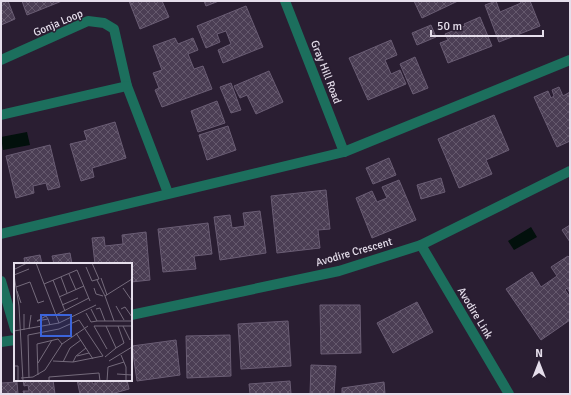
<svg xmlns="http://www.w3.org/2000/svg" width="571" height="395" font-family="Signika,sans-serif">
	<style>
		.water { fill: #02100c }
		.building { fill: url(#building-cross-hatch); stroke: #6a5d74 }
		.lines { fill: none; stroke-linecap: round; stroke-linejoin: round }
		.minor { stroke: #1c6f5d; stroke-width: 10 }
		.labels { text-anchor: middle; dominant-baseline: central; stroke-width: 3; stroke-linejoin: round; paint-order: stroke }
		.street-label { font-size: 11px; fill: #e5deeb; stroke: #2a1e32 }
		.inset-road { fill: none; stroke: #756b7c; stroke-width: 1 }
		.view { fill: #3b64db; fill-opacity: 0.15; stroke: #3b64db; stroke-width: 2 }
		.inset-edge { fill: none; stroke: #e5deeb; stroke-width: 2 }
	</style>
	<defs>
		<pattern id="building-cross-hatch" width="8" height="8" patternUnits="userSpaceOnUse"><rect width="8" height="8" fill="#4b3e54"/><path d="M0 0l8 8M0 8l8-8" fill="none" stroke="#65596d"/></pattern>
	</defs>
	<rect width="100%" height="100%" fill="#2a1e32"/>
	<g class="water">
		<path d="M27 132 30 145 3 150 1 137Z"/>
		<path d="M531 227 537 237 514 250 508 241Z"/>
	</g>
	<g class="building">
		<path d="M1 1H8L15 19 1 25Z"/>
		<path d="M22 1H62L27 15Z"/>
		<path d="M129 1H162L169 17 140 29Z"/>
		<path d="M204 1H219L206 6Z"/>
		<path d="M414 1H458L422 18Z"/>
		<path d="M496 1 500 12 521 3 520 1H530L540 26 499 42 485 5Z"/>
		<path d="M246 6 263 47 223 63 218 50 231 44 226 31 217 34 220 42 206 48 197 26Z"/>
		<path d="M480 17 492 46 448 63 440 43 448 40 445 34 465 26 464 24Z"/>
		<path d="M431 25 436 37 417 45 412 33Z"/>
		<path d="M175 38 178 44 193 38 198 50 188 54 194 69 203 66 212 89 162 107 155 90 159 88 153 73 162 70 153 46Z"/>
		<path d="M391 40 397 55 385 60 391 74 400 70 406 84 368 100 349 58Z"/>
		<path d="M415 57 428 88 413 94 400 64Z"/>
		<path d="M269 71 283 102 256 114 247 95 240 98 234 86Z"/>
		<path d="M231 83 241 110 231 113 220 87Z"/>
		<path d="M559 87 563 96 570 92V141L557 147 534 97 548 91 551 98 554 96 552 90Z"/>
		<path d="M217 101 225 123 198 132 191 111Z"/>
		<path d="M494 115 509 150 486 160 492 174 459 188 438 139Z"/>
		<path d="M115 122 126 158 92 168 94 177 81 181 70 144 87 140 84 131Z"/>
		<path d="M228 126 236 150 207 160 199 135Z"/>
		<path d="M50 145 60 187 48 190 46 183 33 186 34 193 16 198 6 156Z"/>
		<path d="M389 158 396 175 373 184 366 168Z"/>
		<path d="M441 178 445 192 421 199 417 185Z"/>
		<path d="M399 180 416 220 372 238 356 198 372 191 377 202 387 198 382 187Z"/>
		<path d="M326 190 330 229 318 230 320 248 277 253 271 196Z"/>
		<path d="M260 211 266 253 220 260 214 217 230 215 232 228 245 226 243 213Z"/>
		<path d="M208 223 212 254 194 256 196 269 163 272 158 229Z"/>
		<path d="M570 225V242L562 230Z"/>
		<path d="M146 232 150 280 131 282V264H95L92 238 104 237 105 246 123 244 122 235Z"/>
		<path d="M70 253 72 264H54L52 256Z"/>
		<path d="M40 255 42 264H25L24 258Z"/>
		<path d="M568 256 570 258V293L567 288 565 290 570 297V320L541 340 506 289 532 272 541 287 557 276 551 267Z"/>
		<path d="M417 302 433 332 393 353 377 323Z"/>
		<path d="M320 305H360L361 353 321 354Z"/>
		<path d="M288 321 291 366 241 369 238 324Z"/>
		<path d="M230 335 231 376 187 378 186 336Z"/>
		<path d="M176 340 180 375 137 381 132 346Z"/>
		<path d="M311 365 336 366 334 394H310Z"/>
		<path d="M23 380H53L55 394H24L23 391H29L28 385 24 386Z"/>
		<path d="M77 380H91L93 384H95V380H127L129 389 111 394H80Z"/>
		<path d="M290 381 291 394H250L249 384Z"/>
		<path d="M17 382 18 394H1V383Z"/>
		<path d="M384 382 385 394H342V388Z"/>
	</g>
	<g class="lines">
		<g class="minor">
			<path d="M285 1 344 152"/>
			<path d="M1 60 88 21 104 23 114 29 127 86 168 193"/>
			<path d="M1 115 127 86"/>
			<path d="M1 234 344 152 570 60"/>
			<path d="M421 245 509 394"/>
			<path d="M1 281 15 329"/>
			<path d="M131 315 339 271 421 245 570 171"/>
			<path d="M1 342 15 340"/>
		</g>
	</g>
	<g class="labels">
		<g class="street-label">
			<text transform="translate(58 23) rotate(-23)">Gonja Loop</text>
			<text transform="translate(326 72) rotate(69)">Gray Hill Road</text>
			<text transform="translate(354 252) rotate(-16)">Avodire Crescent</text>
			<text transform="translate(475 313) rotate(59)">Avodire Link</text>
		</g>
	</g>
	<g transform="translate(14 263)">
		<rect width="118" height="118" fill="#2a1e32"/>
		<path class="inset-road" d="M22 0 45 60M72 4 78 18 85 16 78 0M1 6 13 0M55 11 62 27M47 14 53 30M87 15 93 32M39 17 51 48M83 17 91 33M30 21 63 7 76 38M2 24 16 19 24 40 30 38M80 25 82 31 89 33M109 25 118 38M3 28 7 40M45 34 70 23M48 42 64 35M102 43 110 57M77 46 83 58H118M82 46 86 45 91 58M107 46 111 44 118 54M72 50 77 59 83 58M42 52 75 35M34 56 32 53 23 58 34 56 36 62M100 58 91 33 118 16M109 63 116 77M15 66 17 52M10 67V51M0 68 45 60 82 42M62 70 79 96M102 85 110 80 104 63M93 86 80 63H118M107 92 112 104V118M63 93 75 90M91 94 102 85 92 63M95 98 118 84M49 99 56 85 67 77M59 99 62 93 72 85M24 100 38 77M0 103H4V118M103 111 118 112M24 112 23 81 44 76 48 81M7 115 19 114 31 107 48 81 74 63M15 115 14 72 45 66 65 57 89 93 59 99 39 98M9 118 5 43 0 12 15 6M35 118V114L85 110 86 118M93 118 94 104 110 99"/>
		<path class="view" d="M27 52H57V73H27Z"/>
		<rect width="118" height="118" class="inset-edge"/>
	</g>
	<rect width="571" height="395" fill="none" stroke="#e5deeb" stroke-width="4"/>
	<g transform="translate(539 363)" stroke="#2a1e32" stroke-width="3" paint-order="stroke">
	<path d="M0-3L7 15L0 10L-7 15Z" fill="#e5deeb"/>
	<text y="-6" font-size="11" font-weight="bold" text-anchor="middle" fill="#e5deeb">N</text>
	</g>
	<path d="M431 30v6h112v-6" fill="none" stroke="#e5deeb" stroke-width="2"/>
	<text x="437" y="30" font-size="12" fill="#e5deeb" stroke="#2a1e32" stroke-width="3" paint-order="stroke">50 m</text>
</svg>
